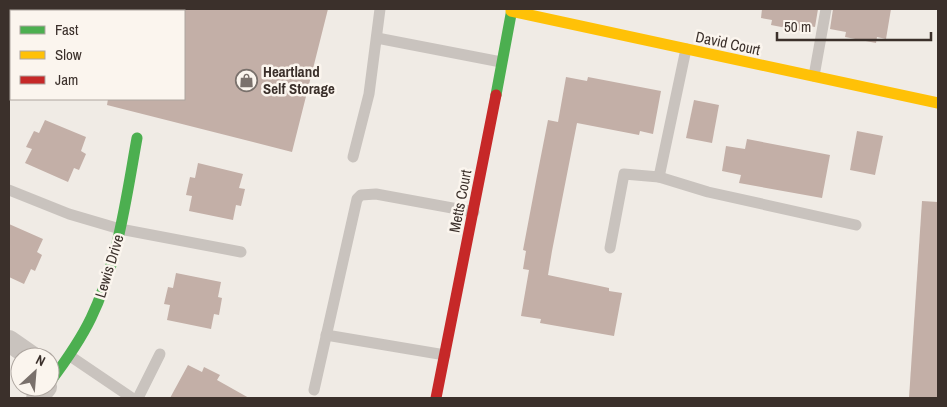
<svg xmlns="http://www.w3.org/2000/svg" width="947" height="407" font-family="'Archivo Narrow',sans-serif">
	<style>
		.building { fill: #c3afa7 }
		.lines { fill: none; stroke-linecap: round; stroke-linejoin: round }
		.lane { stroke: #c9c3be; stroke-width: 11 }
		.street { stroke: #c9c3be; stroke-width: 22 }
		.fast { stroke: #4caf50; stroke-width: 11 }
		.slow { stroke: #ffc107; stroke-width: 11 }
		.jam { stroke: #c62828; stroke-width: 11 }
		.labels { text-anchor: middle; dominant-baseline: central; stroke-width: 5; stroke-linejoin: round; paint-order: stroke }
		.street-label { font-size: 15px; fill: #3b302b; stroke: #fbf5ee }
		.poi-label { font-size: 15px; font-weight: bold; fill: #3b302b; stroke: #fbf5ee; text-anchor: start }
	</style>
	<rect width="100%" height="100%" fill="#f0ebe5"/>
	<g class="building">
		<path d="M184 9H328L292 152 107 105 108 99H184Z"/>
		<path d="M762 9H818L815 27 804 25 802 31 771 25 772 20 761 18Z"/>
		<path d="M833 9H891L886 39 877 37 876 43 845 37 846 32 830 29Z"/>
		<path d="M566 77 587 81 588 77 661 91 653 134 640 131 639 135 577 123 552 251 548 275 609 288V291L622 293 614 336 540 323 541 319 521 316 529 270 523 269 526 251 523 250 537 176 548 120 558 122Z"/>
		<path d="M694 100 719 105 712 143 686 138Z"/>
		<path d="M45 120 86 137 81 151 86 154 79 170 74 168 68 182 25 163 32 149 26 147 34 131 39 133Z"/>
		<path d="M857 131 883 136 875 175 850 170Z"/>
		<path d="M747 139 830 155 822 198 739 183 741 175 722 171 726 146 745 149Z"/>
		<path d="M198 163 243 174 239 188 245 189 241 206 236 205 233 220 189 211 192 196 186 195 190 177 195 178Z"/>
		<path d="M922 201 938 202 937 398H909Z"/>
		<path d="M9 224 43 239 37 252 42 255 35 271 31 269 24 284 9 277Z"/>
		<path d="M176 273 221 282 218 297 222 298 219 315 214 314 211 329 167 320 170 305 164 304 168 287 173 288Z"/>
		<path d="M188 365 202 372 204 367 220 375 217 380 249 398H170Z"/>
	</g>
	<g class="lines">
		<g class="lane">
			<path d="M377 38 501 62"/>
			<path d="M814 76 826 9"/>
			<path d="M353 157 369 94 380 9"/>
			<path d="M659 177 708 192 856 225"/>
			<path d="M9 190 69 214 120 229 241 252"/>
			<path d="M610 248 624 174 659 177 686 49"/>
			<path d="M326 335 445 355"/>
			<path d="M70 356 132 398"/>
			<path d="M314 390 357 199 361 195 376 194 474 212"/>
			<path d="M138 398 160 354"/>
		</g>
		<g class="street">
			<path d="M9 341 32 357"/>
			<path d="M37 398 46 387"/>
		</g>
		<g class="fast">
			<path d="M496 95 512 9"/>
			<path d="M50 382C65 362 80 341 91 318 118 262 126 199 137 138"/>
		</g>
		<path class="slow" d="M511 11 938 103"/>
		<path class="jam" d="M436 398 496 95"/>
	</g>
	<defs>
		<symbol id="shop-ring" viewBox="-11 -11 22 22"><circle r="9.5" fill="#fbf5ee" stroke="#7a716c" stroke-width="1.5"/><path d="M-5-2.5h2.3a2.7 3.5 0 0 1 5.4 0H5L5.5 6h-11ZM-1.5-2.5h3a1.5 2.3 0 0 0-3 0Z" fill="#7a716c"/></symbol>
	</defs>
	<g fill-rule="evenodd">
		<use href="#shop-ring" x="234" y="68" width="25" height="25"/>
	</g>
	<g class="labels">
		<g class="street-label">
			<text transform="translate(728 43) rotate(12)">David Court</text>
			<text transform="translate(460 201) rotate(-79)">Metts Court</text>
			<text transform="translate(109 266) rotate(-73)">Lewis Drive</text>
		</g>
		<g class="poi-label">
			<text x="263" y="71">Heartland<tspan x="263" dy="17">Self Storage</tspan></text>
		</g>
	</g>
	<rect width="947" height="407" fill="none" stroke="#3b302b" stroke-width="20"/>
	<rect x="10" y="10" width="175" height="90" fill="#fbf5ee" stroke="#aea6a0"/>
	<rect x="20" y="26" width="25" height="8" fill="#4caf50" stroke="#aea6a0"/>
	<text x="55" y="35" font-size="15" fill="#3b302b">Fast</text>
	<rect x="20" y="51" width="25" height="8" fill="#ffc107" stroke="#aea6a0"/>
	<text x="55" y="60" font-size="15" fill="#3b302b">Slow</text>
	<rect x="20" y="76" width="25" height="8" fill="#c62828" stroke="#aea6a0"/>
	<text x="55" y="85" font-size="15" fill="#3b302b">Jam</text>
	<g transform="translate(35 372) rotate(26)"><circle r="24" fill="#fbf5ee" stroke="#aea6a0"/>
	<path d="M0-4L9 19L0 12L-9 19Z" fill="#7a716c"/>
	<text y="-8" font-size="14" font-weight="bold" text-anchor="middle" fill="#3b302b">N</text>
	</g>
	<path d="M777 32v8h154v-8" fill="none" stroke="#3b302b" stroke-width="2.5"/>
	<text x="784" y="32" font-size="15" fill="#3b302b" stroke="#fbf5ee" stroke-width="4" paint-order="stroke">50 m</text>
</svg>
